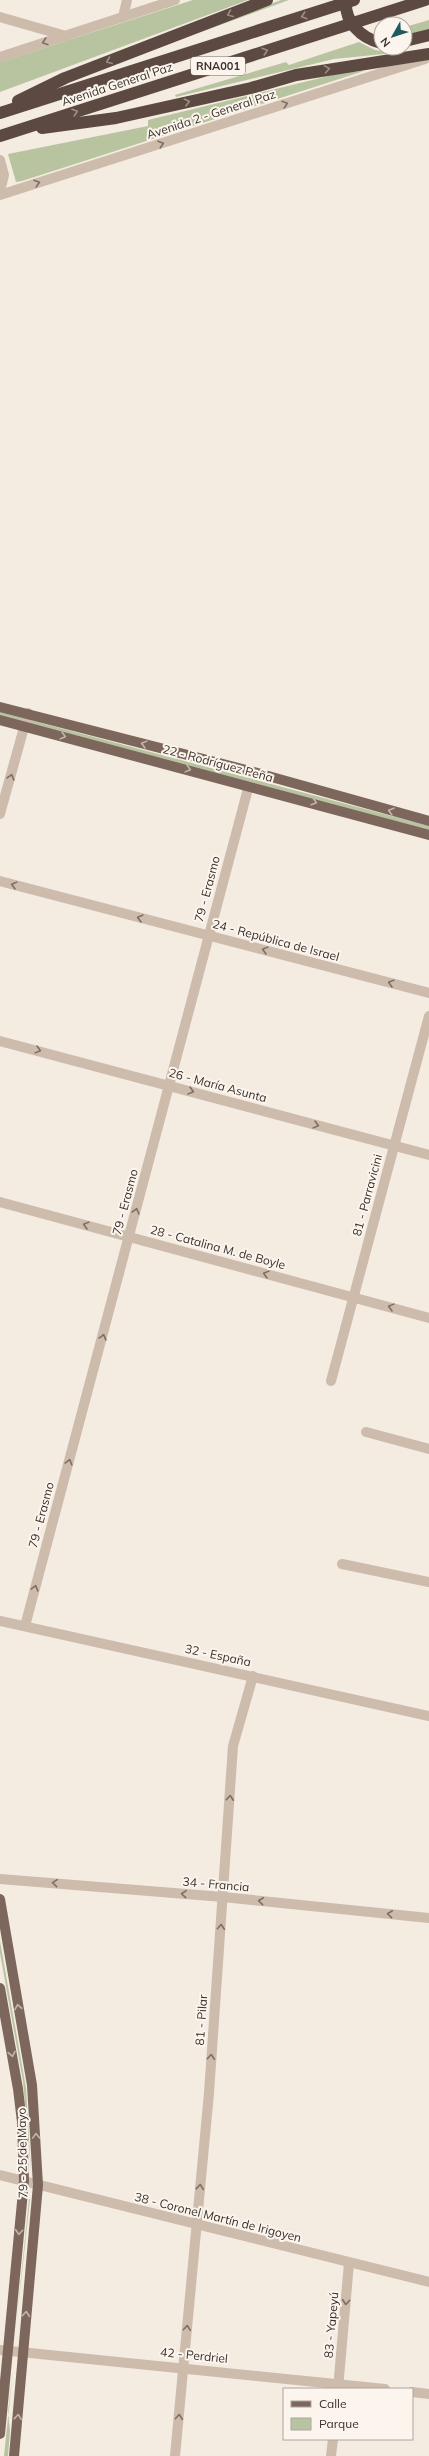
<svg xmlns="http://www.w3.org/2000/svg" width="429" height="2456" font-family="Mulish,sans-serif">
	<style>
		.green { fill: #b8c4a0 }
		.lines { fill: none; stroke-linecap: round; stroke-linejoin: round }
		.minor { stroke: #cdbbac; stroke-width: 10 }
		.major { stroke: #7d675c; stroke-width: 10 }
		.highway { stroke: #5c4a42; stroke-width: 12 }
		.oneway { stroke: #9c8e87 }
		.oneway2 { stroke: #7d6f65 }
		.oneway3 { stroke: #c2b5ac }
		.labels { text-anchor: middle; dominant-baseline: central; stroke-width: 4; stroke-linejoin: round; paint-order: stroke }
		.shield { fill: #fbf5ee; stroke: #756b66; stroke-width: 1 }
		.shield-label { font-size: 11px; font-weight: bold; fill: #3b302b }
		.street-label { font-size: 12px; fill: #3b302b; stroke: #fbf5ee }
	</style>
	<rect width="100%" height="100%" fill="#f4ebe1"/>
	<g class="green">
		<path d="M193 0H248L0 92V62Z"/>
		<path d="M281 0H289L154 49 153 48Z"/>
		<path d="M429 20V29L405 36V27Z"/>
		<path d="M359 42 375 50 394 53 334 59 176 97 175 95 286 62 289 65Z"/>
		<path d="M364 71 22 181 16 182 8 154 148 126V120L345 72Z"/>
		<path d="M0 712 429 826V831L0 716Z"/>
		<path d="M0 1941 26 2088 31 2171 23 2081 0 1953Z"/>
		<path d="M29 2199H30L16 2327Z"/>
		<path d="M13 2370 8 2412 10 2431 8 2456H4Z"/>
	</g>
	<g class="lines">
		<g class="minor">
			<path d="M0 17 66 36"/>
			<path d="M123 17 127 0"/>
			<path d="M0 57 175 0"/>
			<path d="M0 160 4 175 0 191"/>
			<path d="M0 195 425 59"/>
			<path d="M0 814 28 713"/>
			<path d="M0 881 429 993"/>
			<path d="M0 1041 429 1155"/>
			<path d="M0 1202 429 1318"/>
			<path d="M331 1381 429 1016"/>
			<path d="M366 1432 429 1449"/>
			<path d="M342 1564 429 1582"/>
			<path d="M0 1621 429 1716"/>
			<path d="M25 1626 249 785"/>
			<path d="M0 1879 223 1897 429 1918"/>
			<path d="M0 2175 429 2282"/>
			<path d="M0 2350 385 2389"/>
			<path d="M338 2389 349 2263"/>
			<path d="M412 2392 429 2394"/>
			<path d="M175 2456 209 2093 233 1746 253 1676"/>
			<path d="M331 2456 333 2439"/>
		</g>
		<g class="major">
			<path d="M0 707 254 772 429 821"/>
			<path d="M0 720 429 835"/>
			<path d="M0 1899 32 2085 38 2185 14 2456"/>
			<path d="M0 1988 18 2089 22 2122 24 2181 0 2434"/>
		</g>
		<g class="highway">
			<path d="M346 0C344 22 361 38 381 43"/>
			<path d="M405 41 429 35"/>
			<path d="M18 101 65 78 267 0"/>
			<path d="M0 113 354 0"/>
			<path d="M42 128 116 118 251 88 296 75 429 54"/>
			<path d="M0 136 425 0"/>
		</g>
	</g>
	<defs><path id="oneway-chevron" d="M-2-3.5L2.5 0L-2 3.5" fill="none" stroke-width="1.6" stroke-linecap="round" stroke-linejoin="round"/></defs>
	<g class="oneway">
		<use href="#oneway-chevron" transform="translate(230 14) rotate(159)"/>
		<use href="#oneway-chevron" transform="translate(304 16) rotate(162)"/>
		<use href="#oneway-chevron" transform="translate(265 51) rotate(-18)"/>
		<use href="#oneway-chevron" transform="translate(109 61) rotate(158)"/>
		<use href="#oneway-chevron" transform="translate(327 69) rotate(-10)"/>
		<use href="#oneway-chevron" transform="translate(187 102) rotate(-13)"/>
		<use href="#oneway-chevron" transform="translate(75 112) rotate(-18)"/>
	</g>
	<g class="oneway2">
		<use href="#oneway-chevron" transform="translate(45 42) rotate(162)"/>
		<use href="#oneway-chevron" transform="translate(285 104) rotate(-18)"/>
		<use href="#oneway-chevron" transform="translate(161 144) rotate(-18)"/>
		<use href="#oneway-chevron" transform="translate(37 183) rotate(-18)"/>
		<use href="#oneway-chevron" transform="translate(11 777) rotate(-74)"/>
		<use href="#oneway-chevron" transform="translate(14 885) rotate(-165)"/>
		<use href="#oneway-chevron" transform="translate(140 918) rotate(-165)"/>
		<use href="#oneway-chevron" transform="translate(265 950) rotate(-165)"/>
		<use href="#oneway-chevron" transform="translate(391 983) rotate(-165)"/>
		<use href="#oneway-chevron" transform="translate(38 1050) rotate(15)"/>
		<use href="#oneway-chevron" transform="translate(191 1091) rotate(15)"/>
		<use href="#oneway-chevron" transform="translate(316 1125) rotate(15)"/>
		<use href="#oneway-chevron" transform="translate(136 1211) rotate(-75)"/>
		<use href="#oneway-chevron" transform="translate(86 1225) rotate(-165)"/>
		<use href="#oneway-chevron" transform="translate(266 1274) rotate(-165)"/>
		<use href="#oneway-chevron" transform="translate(391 1307) rotate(-165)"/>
		<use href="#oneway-chevron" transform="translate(103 1337) rotate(-75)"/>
		<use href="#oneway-chevron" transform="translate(69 1462) rotate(-75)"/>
		<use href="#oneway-chevron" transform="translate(35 1588) rotate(-75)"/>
		<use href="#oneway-chevron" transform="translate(230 1798) rotate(-86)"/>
		<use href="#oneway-chevron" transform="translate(55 1883) rotate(-175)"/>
		<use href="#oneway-chevron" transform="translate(184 1894) rotate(-175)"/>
		<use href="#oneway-chevron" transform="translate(261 1901) rotate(-174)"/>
		<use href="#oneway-chevron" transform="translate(390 1914) rotate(-174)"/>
		<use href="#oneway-chevron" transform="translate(221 1927) rotate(-86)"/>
		<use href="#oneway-chevron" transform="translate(211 2057) rotate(-86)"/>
		<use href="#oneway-chevron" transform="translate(200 2187) rotate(-84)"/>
		<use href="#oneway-chevron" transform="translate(346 2302) rotate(95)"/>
		<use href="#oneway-chevron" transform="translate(187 2328) rotate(-85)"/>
		<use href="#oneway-chevron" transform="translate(179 2417) rotate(-85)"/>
	</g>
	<g class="oneway3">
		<use href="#oneway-chevron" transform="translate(63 736) rotate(15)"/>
		<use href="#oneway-chevron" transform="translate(144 744) rotate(-165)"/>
		<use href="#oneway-chevron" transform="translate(188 769) rotate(15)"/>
		<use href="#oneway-chevron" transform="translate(314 802) rotate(16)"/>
		<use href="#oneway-chevron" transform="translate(391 811) rotate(-164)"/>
		<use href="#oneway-chevron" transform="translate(18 2007) rotate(-100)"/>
		<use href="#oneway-chevron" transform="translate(12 2054) rotate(79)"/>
		<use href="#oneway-chevron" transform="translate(36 2136) rotate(-92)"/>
		<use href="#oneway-chevron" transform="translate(19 2232) rotate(95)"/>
		<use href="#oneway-chevron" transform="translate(26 2314) rotate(-85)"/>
		<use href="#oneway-chevron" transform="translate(18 2417) rotate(-84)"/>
	</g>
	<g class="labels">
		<rect class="shield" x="191" y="57" width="54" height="18" rx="3"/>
		<g class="shield-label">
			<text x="218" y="66">RNA001</text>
		</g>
		<g class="street-label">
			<text transform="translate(117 84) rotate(-18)">Avenida General Paz</text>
			<text transform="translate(211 114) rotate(-18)">Avenida 2 - General Paz</text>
			<text transform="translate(218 763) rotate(15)">22 - Rodríguez Peña</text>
			<text transform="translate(207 889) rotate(-75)">79 - Erasmo</text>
			<text transform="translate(276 940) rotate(15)">24 - República de Israel</text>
			<text transform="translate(218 1085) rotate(15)">26 - María Asunta</text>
			<text transform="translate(367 1195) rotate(-75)">81 - Parravicini</text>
			<text transform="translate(125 1202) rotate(-75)">79 - Erasmo</text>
			<text transform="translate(218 1247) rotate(15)">28 - Catalina M. de Boyle</text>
			<text transform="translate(41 1515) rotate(-75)">79 - Erasmo</text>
			<text transform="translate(218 1655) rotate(12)">32 - España</text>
			<text transform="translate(216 1884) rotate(5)">34 - Francia</text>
			<text transform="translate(201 2020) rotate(-86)">81 - Pilar</text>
			<text transform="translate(22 2153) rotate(-91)">79 - 25 de Mayo</text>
			<text transform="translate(218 2217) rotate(14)">38 - Coronel Martín de Irigoyen</text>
			<text transform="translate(331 2325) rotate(-85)">83 - Yapeyú</text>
			<text transform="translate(194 2355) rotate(6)">42 - Perdriel</text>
		</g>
	</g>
	<rect x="283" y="2388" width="130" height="52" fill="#fbf5ee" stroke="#aea6a0"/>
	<rect x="291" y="2401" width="20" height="6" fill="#7d675c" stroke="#aea6a0"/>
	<text x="319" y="2408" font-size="12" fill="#3b302b">Calle</text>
	<rect x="291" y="2418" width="20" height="12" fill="#b8c4a0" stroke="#aea6a0"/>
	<text x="319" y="2428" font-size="12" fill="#3b302b">Parque</text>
	<g transform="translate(393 36) rotate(231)"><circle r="19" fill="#fbf5ee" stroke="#aea6a0"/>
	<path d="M0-3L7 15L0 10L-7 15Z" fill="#1f5a5e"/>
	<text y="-6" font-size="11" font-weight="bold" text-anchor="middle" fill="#3b302b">N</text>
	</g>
</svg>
